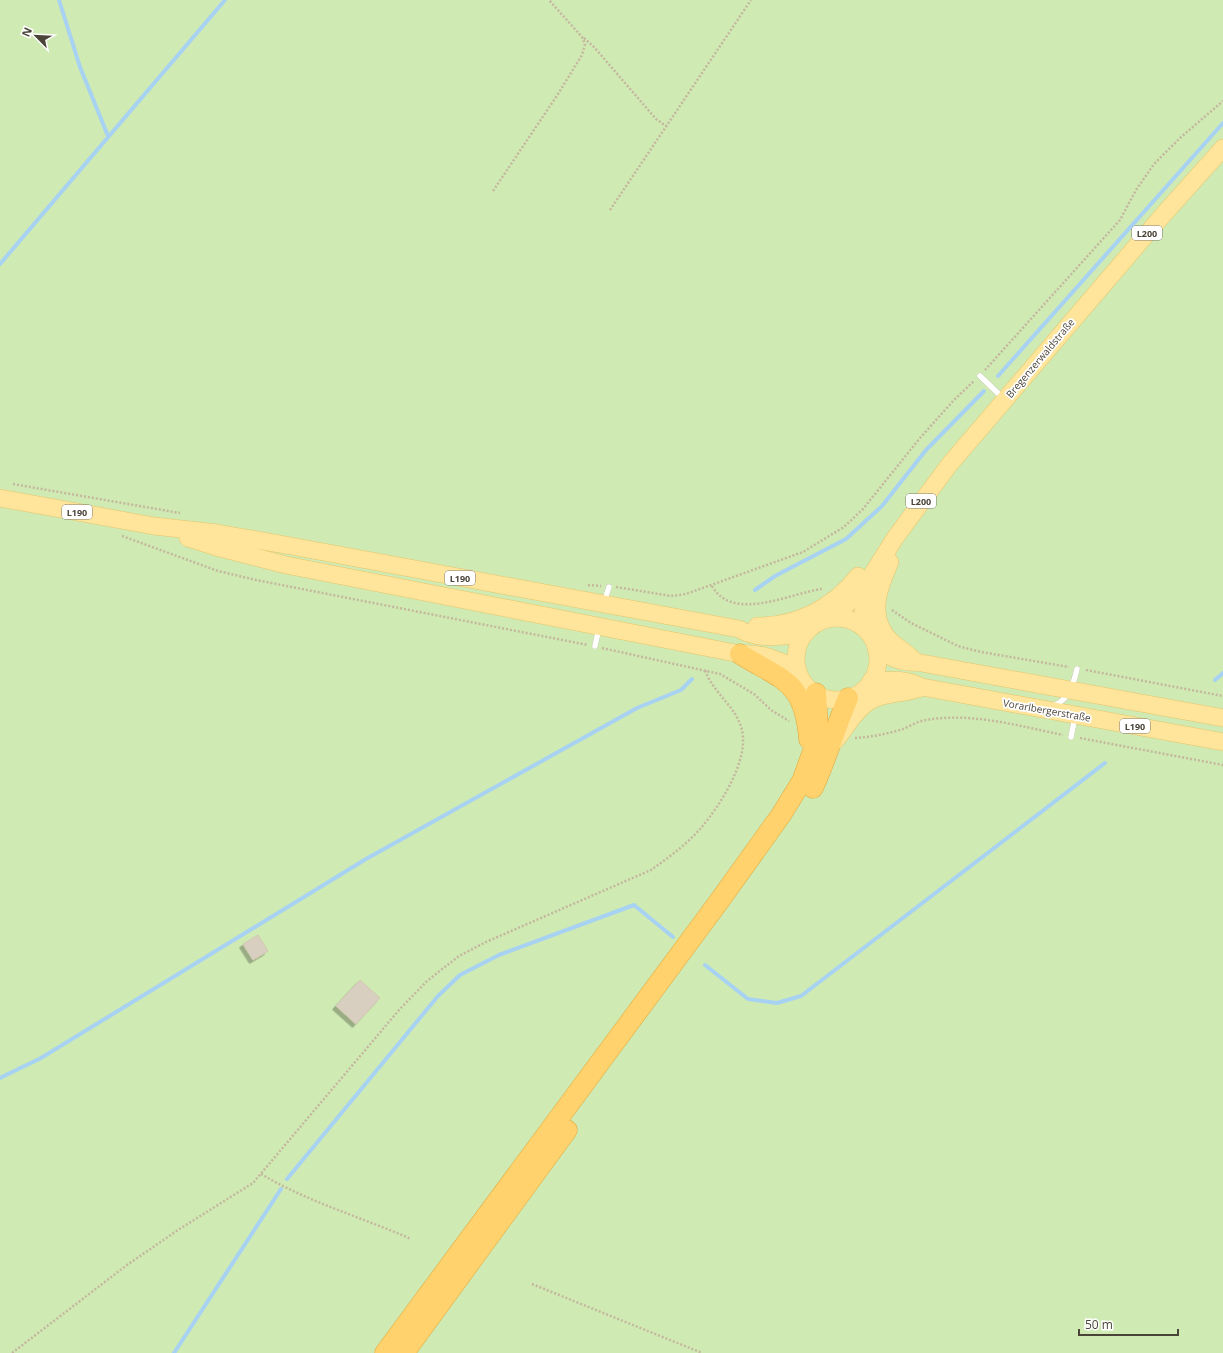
<svg xmlns="http://www.w3.org/2000/svg" width="1223" height="1353" font-family="'Open Sans',sans-serif">
	<style>
		.green { fill: #d0eab4 }
		.lines { fill: none; stroke-linecap: round; stroke-linejoin: round }
		.stream { stroke: #a7d2f2; stroke-width: 4 }
		.building { fill: #d8cfc0; stroke: #d3c7b3; filter: url(#shadow) }
		.lane-casing { stroke: #c2bbad; stroke-width: 6 }
		.primary-casing { stroke: #e6c468; stroke-width: 18 }
		.highway-casing { stroke: #e1a83a; stroke-width: 21 }
		.path { stroke: #c4b79e; stroke-width: 2.5; stroke-dasharray: 2 2; stroke-linecap: butt }
		.lane { stroke: #fff; stroke-width: 5.5 }
		.primary { stroke: #ffe59b; stroke-width: 17 }
		.highway { stroke: #ffd26d; stroke-width: 20 }
		.labels { text-anchor: middle; dominant-baseline: central; stroke-width: 3.5; stroke-linejoin: round; paint-order: stroke }
		.shield { fill: #fff; stroke: #807c74; stroke-width: 1 }
		.shield-label { font-size: 9px; font-weight: bold; fill: #4a4438 }
		.street-label { font-size: 10px; fill: #4a4438; stroke: #fff }
	</style>
	<defs>
		<filter id="shadow"><feDropShadow dx="-3.5" dy="3.5" stdDeviation="0" flood-color="#0004"/></filter>
	</defs>
	<rect width="100%" height="100%" fill="#f6f3eb"/>
	<rect class="green" x="0" y="0" width="1223" height="1353"/>
	<g class="lines">
		<g class="stream">
			<path d="M59 0 80 67 108 136"/>
			<path d="M0 264 225 0"/>
			<path d="M998 376 1223 123"/>
			<path d="M755 590 775 576 846 539 882 506 926 450 984 391"/>
			<path d="M1215 680 1223 673"/>
			<path d="M705 965 748 999 777 1003 801 996 1105 763"/>
			<path d="M0 1078 41 1058 366 859 637 708 681 690 692 679"/>
			<path d="M287 1179 438 996 460 975 499 955 634 905 673 937"/>
			<path d="M174 1353 281 1189"/>
		</g>
	</g>
	<g class="building">
		<path d="M258 935 268 951 253 960 243 944Z"/>
		<path d="M360 980 380 998 356 1024 336 1006Z"/>
	</g>
	<g class="lines">
		<defs>
			<g id="lane">
				<path d="M980 376 1003 398"/>
				<path d="M604 602 609 587"/>
				<path d="M595 646 599 628"/>
				<path d="M1054 706C1070 698 1073 685 1077 669"/>
				<path d="M1071 737 1075 717"/>
			</g>
			<g id="primary">
				<path d="M0 498 154 526 217 533 291 546 739 629C759 641 782 636 805 634"/>
				<path d="M188 538 216 547 286 565 740 654C761 652 778 660 797 669"/>
				<path d="M890 562C880 585 868 612 886 636 894 646 907 652 916 662"/>
				<path d="M835 618 870 578 895 538 949 465 1163 215 1223 148"/>
				<circle cx="837" cy="659" r="41"/>
				<path d="M757 626C797 626 833 608 858 576"/>
				<path d="M867 631 863 611 869 582"/>
				<path d="M876 648C889 656 900 664 916 662L1223 718"/>
				<path d="M871 681C890 680 905 678 922 687L1223 742"/>
				<path d="M834 742C844 731 850 718 861 708 876 692 899 695 918 689"/>
			</g>
			<g id="highway">
				<path d="M740 654C783 681 804 680 809 739"/>
				<path d="M813 788C827 758 835 728 848 698"/>
				<path d="M385 1353 720 900 781 815 802 781 814 748 818 728 816 693"/>
				<path d="M404 1353 567 1130"/>
			</g>
		</defs>
		<use href="#lane" class="lane-casing"/>
		<use href="#primary" class="primary-casing"/>
		<use href="#highway" class="highway-casing"/>
		<g class="path">
			<path d="M584 38 594 47 656 119 666 126"/>
			<path d="M493 191 558 94 582 55 585 44 582 37 549 0"/>
			<path d="M610 210 751 0"/>
			<path d="M985 370 1120 220 1136 190 1154 164 1180 138 1223 101"/>
			<path d="M13 484 180 513"/>
			<path d="M122 536 218 571 256 580 588 645"/>
			<path d="M588 585 601 586"/>
			<path d="M712 586C733 623 790 593 822 589"/>
			<path d="M616 587 671 596 686 594 803 552 844 527 863 509 920 438 954 400 974 381"/>
			<path d="M892 610 911 623 958 646 981 652 1069 667"/>
			<path d="M602 648 720 674 754 694 771 710 789 721"/>
			<path d="M1086 670 1223 696"/>
			<path d="M855 738C871 737 887 734 903 729 910 726 918 721 926 720 971 712 1019 726 1063 735"/>
			<path d="M1080 738 1223 765"/>
			<path d="M261 1174C308 1202 361 1217 411 1239"/>
			<path d="M532 1284 702 1353"/>
			<path d="M12 1353 127 1265 178 1230 253 1183 399 1010 427 981 459 956 486 942 651 870C668 858 686 845 700 829 720 806 749 761 742 730 736 706 713 693 705 670"/>
		</g>
		<use href="#lane" class="lane"/>
		<use href="#primary" class="primary"/>
		<use href="#highway" class="highway"/>
	</g>
	<g class="labels">
		<g class="shield">
			<rect x="1132" y="226" width="30" height="14" rx="3"/>
			<rect x="906" y="494" width="30" height="14" rx="3"/>
			<rect x="62" y="505" width="30" height="14" rx="3"/>
			<rect x="445" y="571" width="30" height="14" rx="3"/>
			<rect x="1120" y="719" width="30" height="14" rx="3"/>
		</g>
		<g class="shield-label">
			<text x="1147" y="233">L200</text>
			<text x="921" y="501">L200</text>
			<text x="77" y="512">L190</text>
			<text x="460" y="578">L190</text>
			<text x="1135" y="726">L190</text>
		</g>
		<g class="street-label">
			<text transform="translate(1040 358) rotate(-50)">Bregenzerwaldstraße</text>
			<text transform="translate(1047 710) rotate(10)">Vorarlbergerstraße</text>
		</g>
	</g>
	<g transform="translate(36 36) rotate(294)" stroke="#ffffff" stroke-width="3" paint-order="stroke">
	<path d="M0-3L7 15L0 10L-7 15Z" fill="#4a4438"/>
	<text y="-6" font-size="11" font-weight="bold" text-anchor="middle" fill="#4a4438">N</text>
	</g>
	<path d="M1079 1329v6h99v-6" fill="none" stroke="#4a4438" stroke-width="2"/>
	<text x="1085" y="1329" font-size="12" fill="#4a4438" stroke="#ffffff" stroke-width="3" paint-order="stroke">50 m</text>
</svg>
